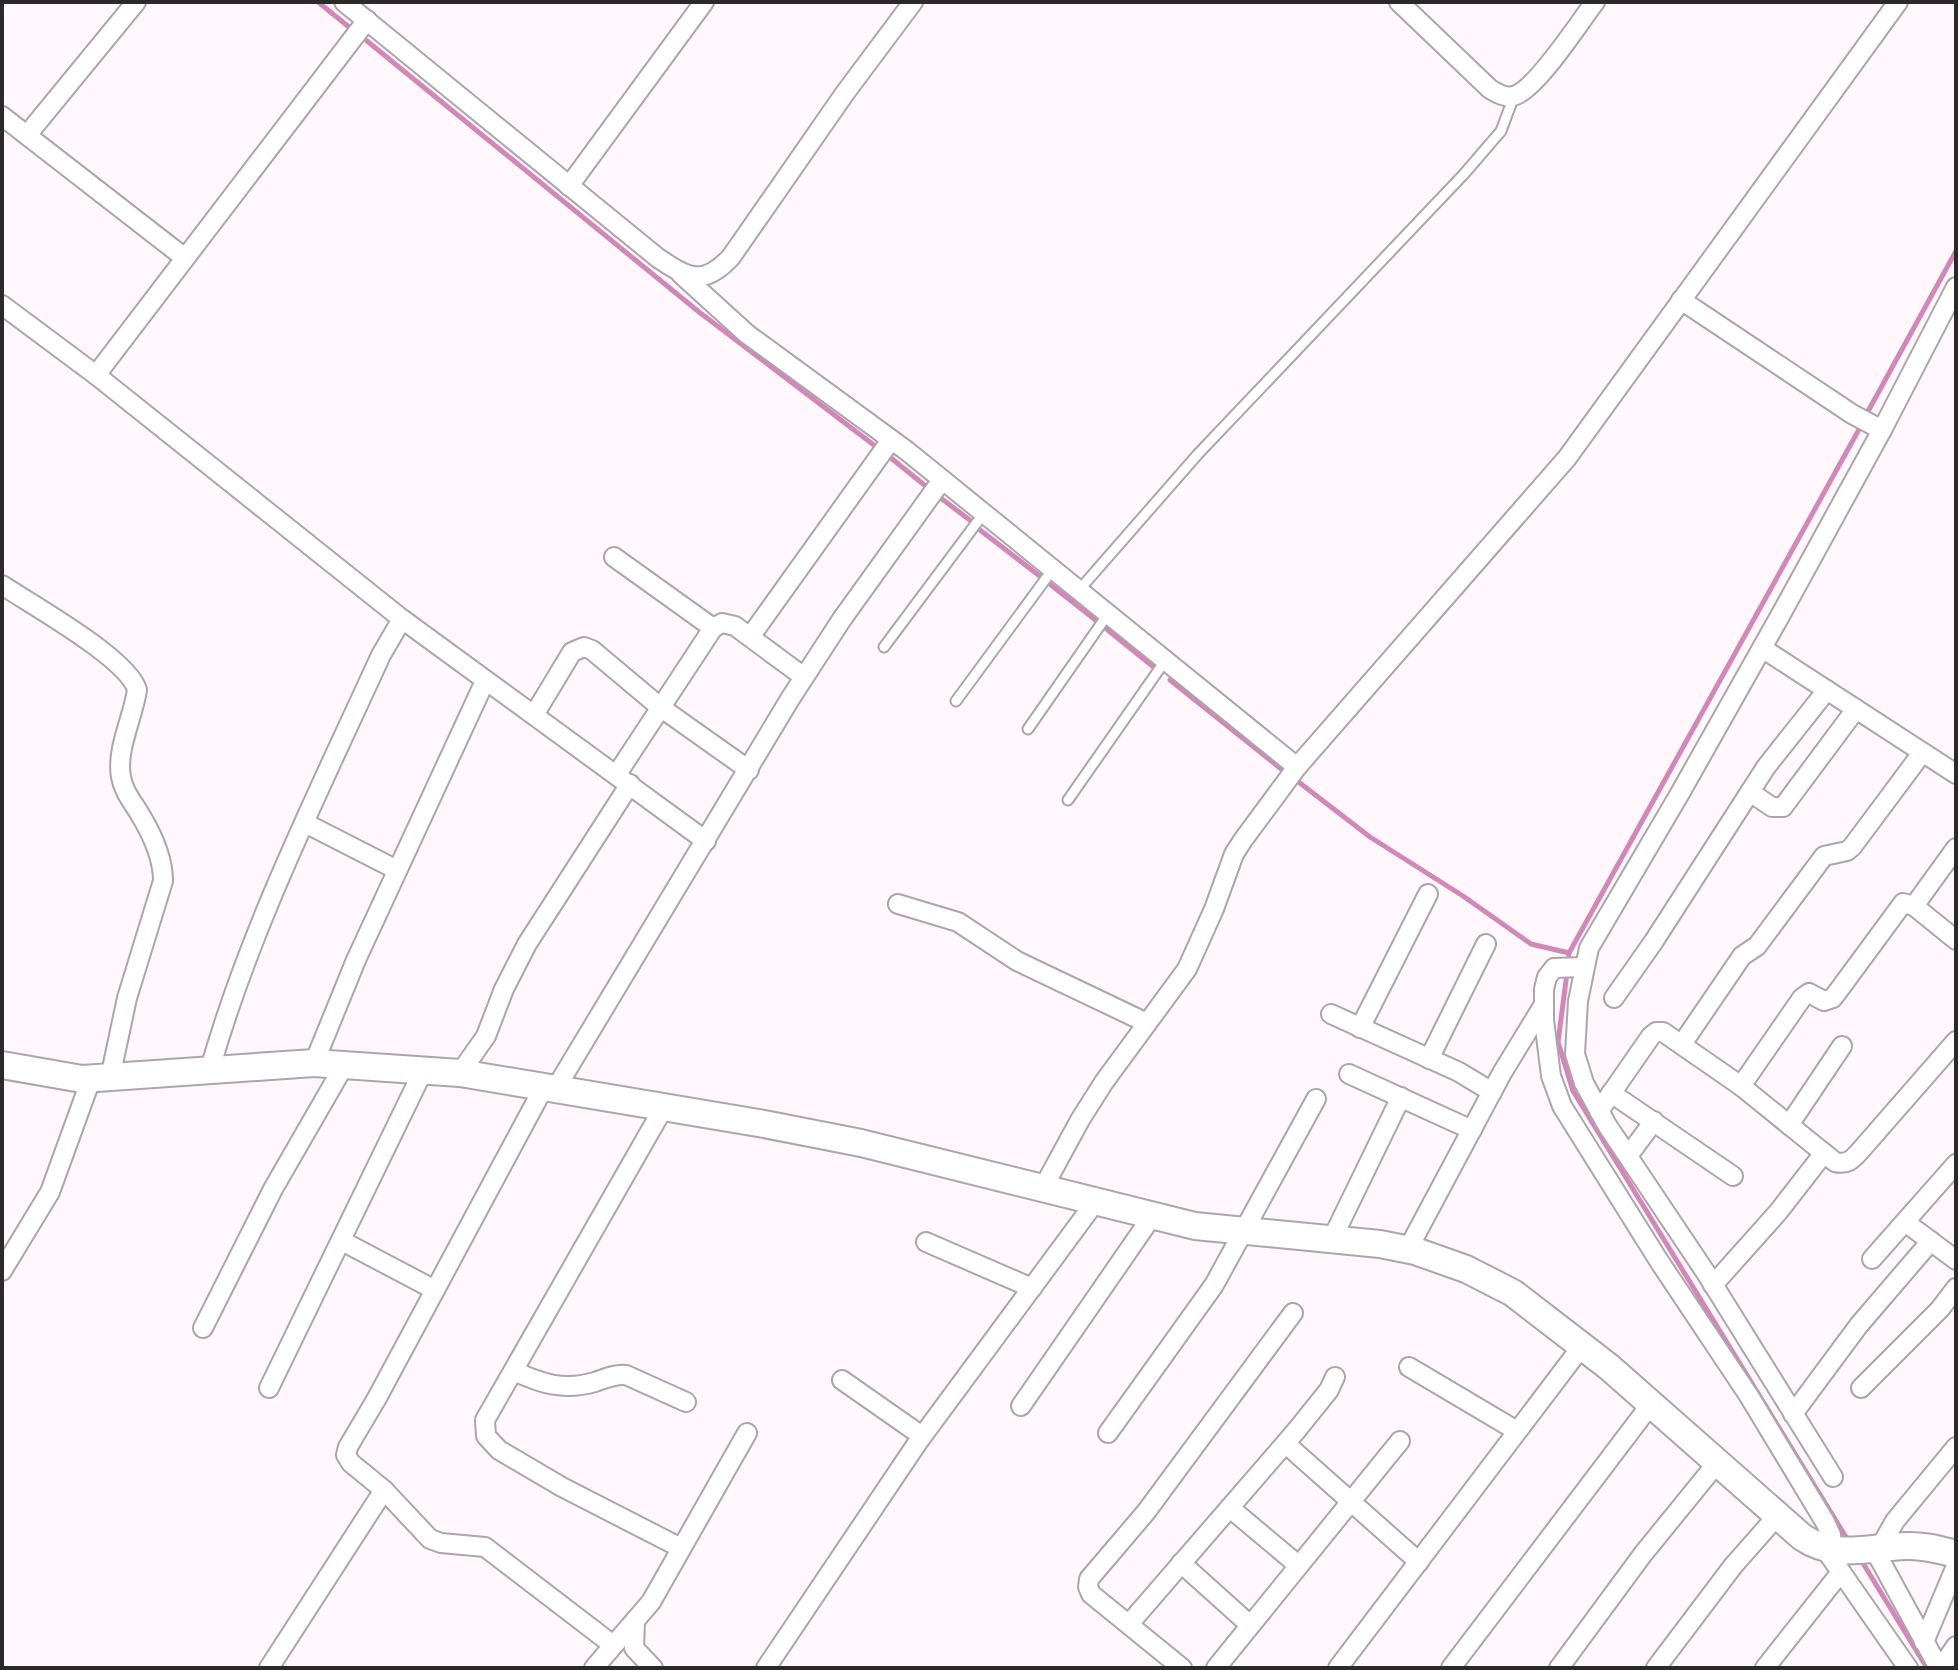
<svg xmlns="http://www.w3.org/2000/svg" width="1958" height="1670" font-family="Jost,sans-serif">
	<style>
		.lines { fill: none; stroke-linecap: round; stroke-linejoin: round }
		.stream { stroke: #d188b8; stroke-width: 5 }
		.lane-casing { stroke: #aca5a9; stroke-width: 13 }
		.street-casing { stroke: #aca5a9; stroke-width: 22 }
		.secondary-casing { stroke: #aca5a9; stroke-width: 30 }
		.lane { stroke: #fff; stroke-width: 9 }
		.street { stroke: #fff; stroke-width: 18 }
		.secondary { stroke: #fff; stroke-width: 26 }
	</style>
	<rect width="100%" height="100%" fill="#fff7fc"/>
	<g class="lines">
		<g class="stream">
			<path d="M318 2 349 27"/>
			<path d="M367 41 699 312 879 449"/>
			<path d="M1866 415 1956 251"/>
			<path d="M886 454 928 488"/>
			<path d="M938 496 971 521"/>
			<path d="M980 530 1041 577"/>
			<path d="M1051 585 1098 622"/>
			<path d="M1104 627 1156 669"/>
			<path d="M1170 680 1285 772"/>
			<path d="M1296 780 1370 837 1463 896 1531 944 1569 953"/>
			<path d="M1568 963 1569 953 1862 424"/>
			<path d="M1567 973 1558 1042 1573 1091 1849 1542"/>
			<path d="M1861 1560 1927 1668"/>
		</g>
		<defs>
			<g id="lane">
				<path d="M1080 589 1198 454 1464 174 1501 131 1514 96"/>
				<path d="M884 647 984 513"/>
				<path d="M956 701 1053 569"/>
				<path d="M1028 729 1108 614"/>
				<path d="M1068 800 1165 661"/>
			</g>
			<g id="street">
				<path d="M344 2 658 258C688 278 703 287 731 257L845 93 913 2"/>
				<path d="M1399 2 1490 89C1497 93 1505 98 1513 96 1535 92 1580 21 1595 2"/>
				<path d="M2 116 185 258"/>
				<path d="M27 135 136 2"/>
				<path d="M569 186 704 2"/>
				<path d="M681 274 747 334 907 451 1297 767"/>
				<path d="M1681 300 1852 414 1882 430"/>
				<path d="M2 305 96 375 402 619 706 841"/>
				<path d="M96 375 367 20"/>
				<path d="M614 557 713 628"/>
				<path d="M2 585C32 605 129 659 137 690 133 718 116 749 121 777 124 793 133 802 141 816 153 836 163 858 163 881L127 998 110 1078"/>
				<path d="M750 637 891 440"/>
				<path d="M1762 648 1956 774"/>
				<path d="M534 715 572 652 584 647 592 650 660 707 749 770"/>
				<path d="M617 774 713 628 722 623 735 626 804 677"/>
				<path d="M1750 792 1772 807H1783L1856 709"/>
				<path d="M305 823 397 870"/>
				<path d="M898 904 958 922 1017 961 1147 1023"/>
				<path d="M1914 906 1956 848"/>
				<path d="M1583 967 1554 968 1547 977 1544 989V1020L1551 1076 1562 1106 1659 1261 1749 1396 1825 1522 1831 1535 1832 1550"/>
				<path d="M1614 998 1654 941 1766 767 1827 690"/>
				<path d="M1331 1014 1459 1072 1492 1092"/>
				<path d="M1360 1028 1428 894"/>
				<path d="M1682 1044 1742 956 1757 946 1824 856 1847 851 1852 847 1922 753"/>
				<path d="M1429 1059 1486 944"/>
				<path d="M314 1063 356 960 485 681"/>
				<path d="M210 1069C250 928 320 789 381 655L402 619"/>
				<path d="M460 1073 486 1036 504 989 527 944 630 784"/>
				<path d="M1349 1074 1472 1130"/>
				<path d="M1741 1086 1802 998 1809 993 1824 1001 1833 998 1903 903 1914 906 1956 940"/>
				<path d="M544 1087 377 1398 348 1447 346 1455 351 1463 384 1490 430 1539 441 1543 485 1547 613 1645"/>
				<path d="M556 1088 790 699 842 619 942 480"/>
				<path d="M1611 1093 1733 1176"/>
				<path d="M664 1107 485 1420 486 1436 499 1450 562 1487 681 1548"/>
				<path d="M1599 1111 1651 1036 1656 1032H1663L1741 1086 1835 1162C1847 1165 1852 1160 1860 1151L1956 1041"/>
				<path d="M1789 1125 1842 1046"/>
				<path d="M1628 1156 1654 1121"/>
				<path d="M1043 1188 1080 1120 1104 1082 1187 969 1214 909 1234 854 1243 840 1297 767 1567 458 1898 2"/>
				<path d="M1905 1222 1956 1260"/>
				<path d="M1332 1239 1401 1097"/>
				<path d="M342 1241 435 1290"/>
				<path d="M926 1242 1032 1288"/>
				<path d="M1408 1249 1502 1073 1543 1006"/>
				<path d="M1872 1259 1956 1164"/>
				<path d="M2 1271 50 1192 91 1079"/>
				<path d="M1713 1285 1779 1211 1824 1153"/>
				<path d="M203 1328 273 1189 345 1064"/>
				<path d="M1409 1367 1517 1431"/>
				<path d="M514 1371C542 1384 564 1391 595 1382 606 1378 615 1374 626 1375L686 1402"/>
				<path d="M842 1380 922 1436"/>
				<path d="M269 1388 424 1069"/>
				<path d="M1861 1388 1940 1309 1956 1288"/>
				<path d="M1021 1406 1153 1215"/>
				<path d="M1793 1414 1859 1325 1931 1241"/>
				<path d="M1108 1433 1214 1285 1316 1099"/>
				<path d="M1286 1444 1419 1562"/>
				<path d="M1833 1477 1706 1273 1607 1125 1584 1083 1575 1054 1578 1001 1589 948 1679 795 1780 616 1882 430 1956 287"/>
				<path d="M1230 1508 1298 1565"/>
				<path d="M1825 1549 1908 1668"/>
				<path d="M1874 1549 1939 1668"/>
				<path d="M1879 1549 1895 1521 1956 1447"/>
				<path d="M1181 1563 1250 1625"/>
				<path d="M635 1622 634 1648 653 1668"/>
				<path d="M1129 1624 1296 1431 1329 1390 1335 1377"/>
				<path d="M1924 1642 1956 1566"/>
				<path d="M269 1668 384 1490"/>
				<path d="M594 1668 651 1602 747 1433"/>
				<path d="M766 1668 918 1442 1096 1201"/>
				<path d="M1182 1668 1091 1594 1088 1587 1089 1579 1146 1512 1293 1313"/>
				<path d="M1216 1668 1400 1441"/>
				<path d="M1338 1668 1582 1346"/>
				<path d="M1451 1668 1651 1404"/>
				<path d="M1559 1668 1643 1554 1717 1463"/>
				<path d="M1656 1668 1733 1566 1777 1516"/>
				<path d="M1765 1668 1841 1572"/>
				<path d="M1941 1668 1956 1646"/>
			</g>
			<path id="secondary" d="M2 1065 82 1079 314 1063 460 1073 764 1124 861 1143 1195 1226 1380 1244 1415 1251 1466 1269 1513 1293 1609 1367 1802 1537C1836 1560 1868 1547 1906 1546 1923 1545 1940 1550 1956 1554"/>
		</defs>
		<use href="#lane" class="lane-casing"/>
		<use href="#street" class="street-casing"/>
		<use href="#secondary" class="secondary-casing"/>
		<use href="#lane" class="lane"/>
		<use href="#street" class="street"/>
		<use href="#secondary" class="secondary"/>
	</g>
	<rect width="1958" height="1670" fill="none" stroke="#2c292b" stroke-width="8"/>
</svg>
